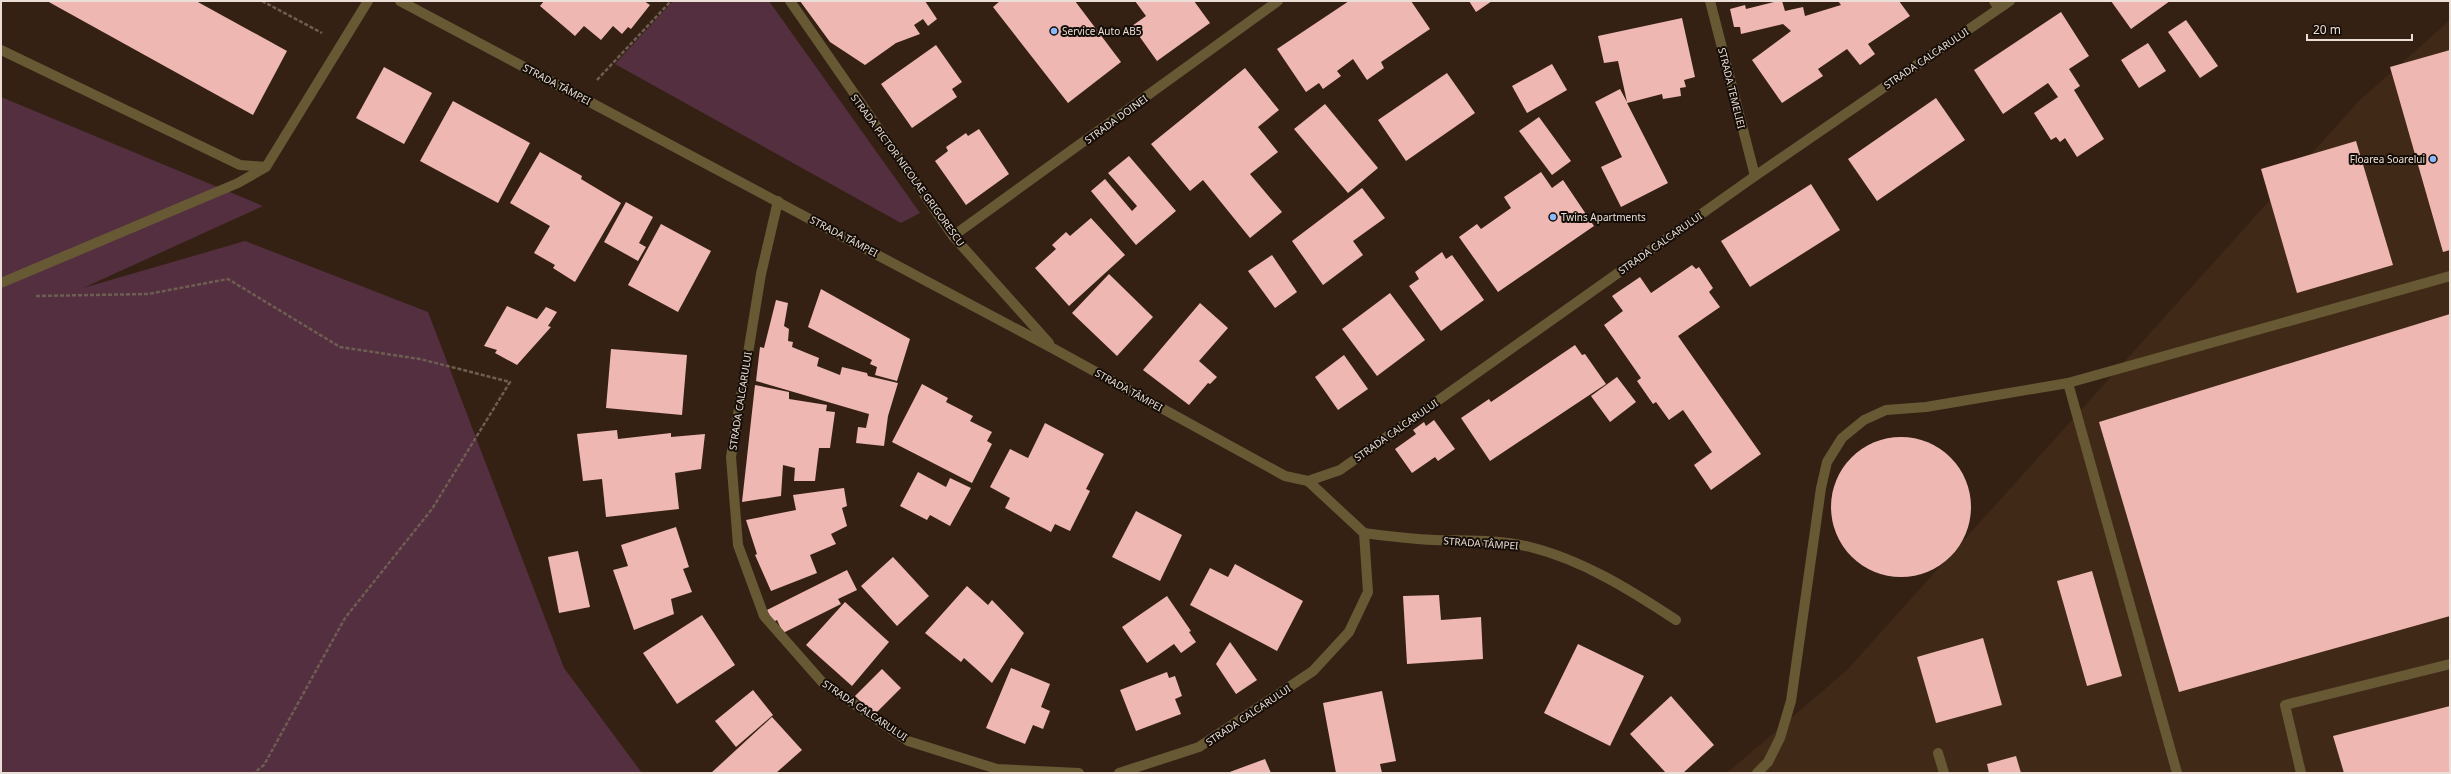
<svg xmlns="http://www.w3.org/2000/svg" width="2451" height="774" font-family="'Noto Sans',sans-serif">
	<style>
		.built { fill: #412917 }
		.green { fill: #542f40 }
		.building { fill: #efb7b2 }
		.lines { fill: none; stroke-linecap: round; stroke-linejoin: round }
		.path { stroke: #6e5d51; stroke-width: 2.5; stroke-dasharray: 4 2; stroke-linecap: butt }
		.service { stroke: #685935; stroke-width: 10 }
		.minor { stroke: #685935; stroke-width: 10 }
		.poi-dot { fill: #8abafc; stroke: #150d07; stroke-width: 1.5 }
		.labels { text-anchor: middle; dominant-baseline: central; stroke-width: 4; stroke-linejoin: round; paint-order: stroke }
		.poi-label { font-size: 10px; fill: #ebded6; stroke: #150d07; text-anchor: start }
		.street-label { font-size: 10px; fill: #ebded6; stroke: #150d07 }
	</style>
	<rect width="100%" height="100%" fill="#342114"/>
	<path class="built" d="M2450 20V773H1727L1847 670 2359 101Z"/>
	<g class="green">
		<path d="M673 1H769L920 213 901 223 615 64Z"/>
		<path d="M1 97 263 206 83 288 245 241 428 312 564 668 642 773H1Z"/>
	</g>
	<g class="building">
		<path d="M47 1H196L287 51 253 115Z"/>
		<path d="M544 1H644L650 5 631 29 628 27 622 34 613 26 601 40 584 26 575 36 540 6Z"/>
		<path d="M800 1H925L937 19 928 26 923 19 914 25 920 34 896 43 865 65 830 42Z"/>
		<path d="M1000 1H1075L1121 62 1068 103 993 7Z"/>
		<path d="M1135 1H1194L1210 23 1157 61 1132 26 1146 16Z"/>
		<path d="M1349 1H1411L1430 29 1381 62 1384 68 1367 80 1353 59 1337 71 1341 76 1323 89 1319 83 1306 92 1277 49Z"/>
		<path d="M1469 1H1492L1476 12Z"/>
		<path d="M1778 1H1782L1785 11 1803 7 1805 16 1841 5 1838 1H1899L1910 16 1868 44 1875 54 1860 65 1847 49 1818 69 1823 76 1782 103 1752 60 1791 31 1783 24 1741 34 1740 27H1734L1730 9 1745 5 1746 9Z"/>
		<path d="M2111 1H2170L2131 29Z"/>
		<path d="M2061 12 2089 56 2069 69 2080 86 2074 90 2104 139 2077 157 2065 138 2060 142 2056 137 2051 140 2034 113 2058 97 2048 83 2003 114 1974 70Z"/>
		<path d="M1682 18 1695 77 1684 80 1686 87 1680 88 1681 96 1663 99 1662 94 1627 103 1668 183 1621 207 1601 167 1622 157 1595 102 1620 89 1627 102 1618 61 1604 63 1598 36Z"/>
		<path d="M2186 20 2218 66 2200 78 2168 32Z"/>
		<path d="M2148 43 2166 71 2139 88 2121 60Z"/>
		<path d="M936 45 962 82 952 89 957 97 912 128 881 84Z"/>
		<path d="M2450 50V250L2443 252 2390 67Z"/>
		<path d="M1552 64 1567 90 1527 113 1512 86Z"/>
		<path d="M384 67 432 93 404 144 356 118Z"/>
		<path d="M1245 68 1279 110 1258 127 1278 152 1250 174 1282 212 1250 238 1203 180 1190 191 1151 144Z"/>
		<path d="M1447 73 1475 113 1406 161 1378 120Z"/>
		<path d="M1936 98 1965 140 1877 201 1848 159Z"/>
		<path d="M453 101 530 143 498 203 420 161Z"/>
		<path d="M1325 104 1378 168 1348 193 1294 129Z"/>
		<path d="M1539 117 1571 161 1552 175 1519 131Z"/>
		<path d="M979 129 1009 174 966 205 935 161 948 151 946 147 966 133 968 136Z"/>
		<path d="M2356 141 2393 265 2297 293 2261 169Z"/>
		<path d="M540 152 582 176 581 179 621 203 575 282 553 268 555 265 534 253 550 226 510 203Z"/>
		<path d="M1129 156 1176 211 1136 245 1091 191 1105 179 1132 211 1137 206 1108 173Z"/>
		<path d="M1541 172 1552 188 1563 180 1594 226 1498 292 1459 237 1477 224 1481 229 1511 208 1504 197Z"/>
		<path d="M1811 184 1840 230 1750 287 1721 241Z"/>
		<path d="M1362 188 1385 218 1353 241 1363 255 1323 285 1292 241Z"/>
		<path d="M626 202 653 217 639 243 646 247 638 261 604 242Z"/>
		<path d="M1091 218 1125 255 1069 306 1035 268 1056 249 1052 245 1066 232 1070 236Z"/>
		<path d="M661 224 711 251 678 312 628 285Z"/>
		<path d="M1442 252 1446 259 1452 255 1484 300 1441 331 1409 286 1419 279 1415 272Z"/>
		<path d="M1272 255 1297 292 1275 308 1248 271Z"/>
		<path d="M1692 265 1696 269 1699 267 1713 288 1709 292 1720 307 1678 336 1761 454 1711 490 1694 465 1712 452 1683 410 1669 420 1656 402 1653 404 1637 381 1641 378 1604 325 1623 311 1612 296 1640 277 1651 293Z"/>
		<path d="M1109 274 1153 317 1117 356 1072 313Z"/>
		<path d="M821 289 910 339 897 381 875 375 877 367 870 364 872 360 808 327Z"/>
		<path d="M1390 293 1425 340 1377 376 1342 329Z"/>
		<path d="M776 300 788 303 784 326 789 329 788 341 793 342 792 347 819 358 817 366 840 375 842 367 867 373 868 376 898 383 888 416 884 446 856 443 858 427 866 428 869 414 756 381 760 347 764 348Z"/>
		<path d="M1200 303 1228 328 1199 361 1217 377 1210 384 1208 383 1189 405 1143 370Z"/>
		<path d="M507 306 537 319 546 307 557 312 548 326 551 327 517 365 495 353 497 350 484 346Z"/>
		<path d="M2450 314V616L2179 692 2099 422Z"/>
		<path d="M1575 345 1582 355 1585 354 1606 384 1490 461 1461 418 1489 399 1491 402Z"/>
		<path d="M611 349 687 355 682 415 606 408Z"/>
		<path d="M1344 355 1368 389 1338 410 1315 377Z"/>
		<path d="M1617 377 1636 402 1610 422 1591 396Z"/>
		<path d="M922 384 948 398 946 402 973 416 970 421 992 432 987 441 992 444 972 483 892 442Z"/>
		<path d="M755 385 789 392V399L827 405 826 411 835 412 830 448H819L815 481H794L795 468 783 465 781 496 742 502Z"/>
		<path d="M1434 420 1455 449 1438 461 1435 457 1412 473 1395 449 1416 434 1413 430 1424 422 1426 426Z"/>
		<path d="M1045 423 1104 454 1086 489 1090 491 1070 531 1055 524 1051 532 1005 508 1010 498 990 487 1010 449 1028 458Z"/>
		<path d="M617 430 618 439 671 433V437L705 434 701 469 675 473 679 509 606 517 602 479 583 481 577 434Z"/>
		<circle cx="1901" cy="507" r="70"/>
		<path d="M918 472 946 487 950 478 971 488 950 526 930 515 927 520 900 506Z"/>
		<path d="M844 488 847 506 842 508 847 526 831 534 836 544 810 555 817 573 771 591 755 555 757 554 746 520 796 510 793 495Z"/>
		<path d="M1136 511 1182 535 1160 581 1112 557Z"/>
		<path d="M676 527 689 567 683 569 692 592 671 599 674 614 634 630 613 570 628 566 621 545Z"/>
		<path d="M578 551 590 607 559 613 548 557Z"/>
		<path d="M893 557 929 596 897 626 861 586Z"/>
		<path d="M1235 564 1303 601 1277 651 1190 605 1210 568 1228 577Z"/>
		<path d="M847 570 857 590 838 599 841 604 783 633 777 620 773 622 767 610Z"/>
		<path d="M2092 571 2122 676 2087 686 2057 581Z"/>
		<path d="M967 586 988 605 992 600 1024 633 992 683 964 658 961 662 925 633Z"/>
		<path d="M1439 595 1441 620 1481 617 1483 659 1407 664 1403 596Z"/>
		<path d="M1167 596 1191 631 1189 632 1196 642 1181 653 1174 644 1147 663 1122 627Z"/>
		<path d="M845 602 889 642 852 686 806 645Z"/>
		<path d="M702 615 735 665 677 704 643 653Z"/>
		<path d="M1983 638 2002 705 1936 723 1917 657Z"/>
		<path d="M1230 642 1257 680 1236 694 1216 664Z"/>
		<path d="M1578 644 1644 676 1610 746 1544 713Z"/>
		<path d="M1011 668 1050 684 1041 707 1050 711 1043 729 1033 725 1025 744 986 728Z"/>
		<path d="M882 669 901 688 874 715 855 696Z"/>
		<path d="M1167 672 1169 678 1175 676 1182 696 1175 699 1181 714 1136 731 1120 690Z"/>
		<path d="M753 690 773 715 736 747 715 721Z"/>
		<path d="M1382 691 1396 761 1380 764 1382 773H1336L1323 703Z"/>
		<path d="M1671 696 1714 745 1683 773H1666L1630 734Z"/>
		<path d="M2450 706V773H2344L2333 736Z"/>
		<path d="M772 717 802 750 776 773H711Z"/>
		<path d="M2016 756 2021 773H1989L1987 764Z"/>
		<path d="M1265 759 1271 773H1227Z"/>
	</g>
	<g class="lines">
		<g class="path">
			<path d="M262 1 322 33"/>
			<path d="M597 80 671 1"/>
			<path d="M36 296 148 294 228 279 340 347 420 359 510 382 432 509 345 618 264 765 254 773"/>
		</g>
		<g class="service">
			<path d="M1994 1 1999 8"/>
			<path d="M1 50 240 165 266 167 368 1"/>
			<path d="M1 283 238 183 266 167"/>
			<path d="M2068 383 2177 773"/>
			<path d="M1938 753 1944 773"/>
			<path d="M1757 773 1768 762 1780 738 1791 701 1821 488 1827 462 1842 438 1864 420 1886 410 1926 407 2068 383 2450 276"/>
			<path d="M2301 773 2285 705 2450 664"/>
		</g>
		<g class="minor">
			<path d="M400 1 1054 349 1285 476 1308 481 1340 470 1755 176 2010 1"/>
			<path d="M790 1 953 236 1049 343"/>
			<path d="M1710 1 1755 176"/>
			<path d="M778 201 761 274 731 457 738 545 764 616 822 682 908 741 997 769 1079 773"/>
			<path d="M953 236 1278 1"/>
			<path d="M1364 533C1387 536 1411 539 1434 540 1465 541 1499 539 1530 547 1583 560 1632 591 1676 620"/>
			<path d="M1119 773 1199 747 1313 671 1349 632 1368 592 1364 533 1308 481"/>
		</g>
	</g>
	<g class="poi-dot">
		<circle cx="1054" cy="31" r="4"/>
		<circle cx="2433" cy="159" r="4"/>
		<circle cx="1553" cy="217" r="4"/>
	</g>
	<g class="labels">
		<g class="poi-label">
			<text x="1062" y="31">Service Auto AB5</text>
			<text x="2425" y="159" text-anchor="end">Floarea Soarelui</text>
			<text x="1561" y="217">Twins Apartments</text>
		</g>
		<g class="street-label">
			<text transform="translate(1926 58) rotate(-34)">STRADA CALCARULUI</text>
			<text transform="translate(557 84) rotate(28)">STRADA TÂMPEI</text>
			<text transform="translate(1732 88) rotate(76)">STRADA TEMELIEI</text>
			<text transform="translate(1116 119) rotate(-36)">STRADA DOINEI</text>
			<text transform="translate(908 170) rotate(54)">STRADA PICTOR NICOLAE GRIGORESCU</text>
			<text transform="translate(844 236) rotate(28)">STRADA TÂMPEI</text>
			<text transform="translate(1660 243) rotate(-35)">STRADA CALCARULUI</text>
			<text transform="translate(1129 390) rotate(29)">STRADA TÂMPEI</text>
			<text transform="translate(740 401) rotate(-81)">STRADA CALCARULUI</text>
			<text transform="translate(1396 430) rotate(-35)">STRADA CALCARULUI</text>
			<text transform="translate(1481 543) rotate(4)">STRADA TÂMPEI</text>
			<text transform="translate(865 710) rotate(34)">STRADA CALCARULUI</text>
			<text transform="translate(1248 715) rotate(-34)">STRADA CALCARULUI</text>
		</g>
	</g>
	<rect width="2451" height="774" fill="none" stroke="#ebded6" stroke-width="4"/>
	<path d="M2307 34v6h105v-6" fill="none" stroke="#ebded6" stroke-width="2"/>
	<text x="2313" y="34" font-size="12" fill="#ebded6" stroke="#150d07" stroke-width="3" paint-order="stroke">20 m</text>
</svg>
